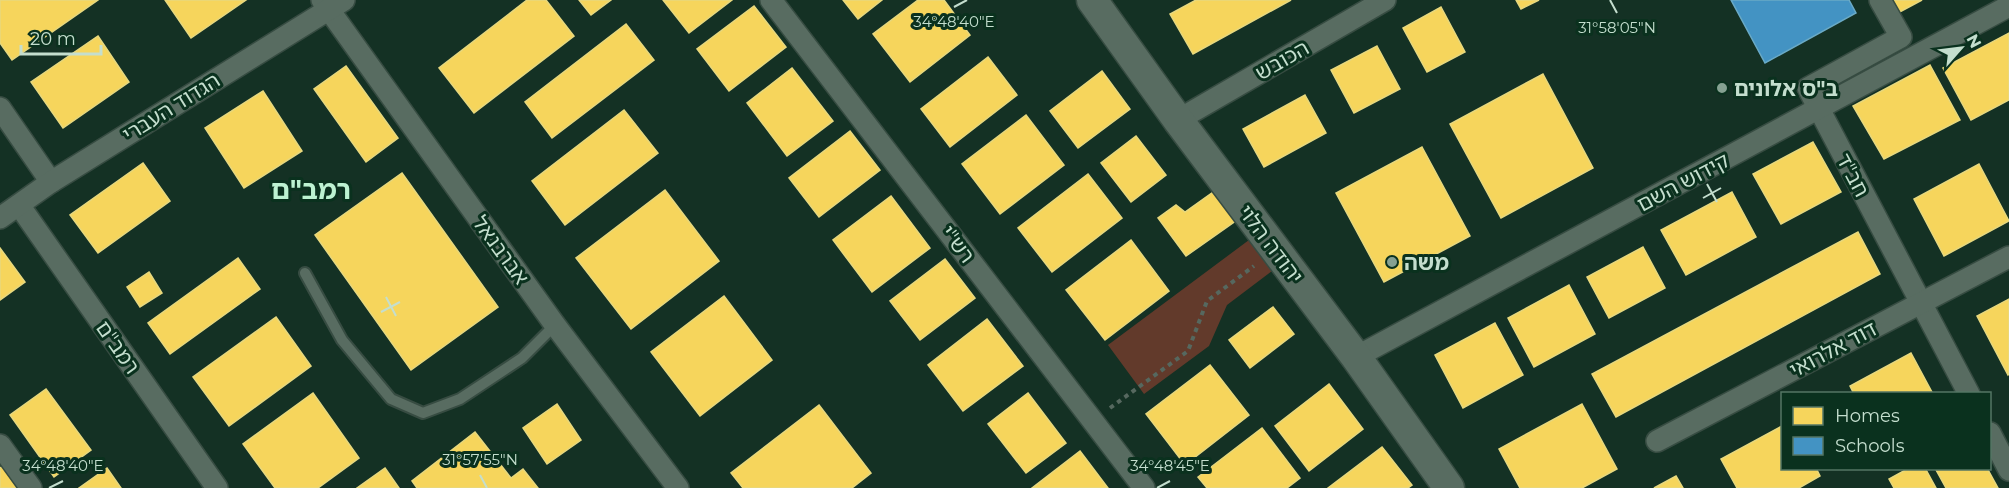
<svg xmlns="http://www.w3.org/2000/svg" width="2009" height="488" font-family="Montserrat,'Noto Sans Hebrew',sans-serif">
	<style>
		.green { fill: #623a2b }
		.homes { fill: #f6d55c; stroke: #e7d87e; stroke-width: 1.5 }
		.schools { fill: #4393c3; stroke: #6aaac6; stroke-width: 1.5 }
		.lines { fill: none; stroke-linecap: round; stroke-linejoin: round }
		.lane-casing { stroke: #374c42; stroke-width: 14 }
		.street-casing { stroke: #374c42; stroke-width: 24 }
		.secondary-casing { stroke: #374c42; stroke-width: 33 }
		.path { stroke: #56685f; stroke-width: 4; stroke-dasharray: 4.5 4.5; stroke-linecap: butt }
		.lane { stroke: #586c61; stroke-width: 10 }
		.street { stroke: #586c61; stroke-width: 21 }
		.secondary { stroke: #586c61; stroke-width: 30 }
		.ticks { fill: none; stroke: #c4dece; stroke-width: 2 }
		.poi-dot { fill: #86a192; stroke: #0a311e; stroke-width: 2 }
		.labels { text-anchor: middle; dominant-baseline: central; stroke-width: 6; stroke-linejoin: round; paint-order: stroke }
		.street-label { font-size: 21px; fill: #c4dece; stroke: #0a311e }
		.poi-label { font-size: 21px; font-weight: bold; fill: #c4dece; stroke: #0a311e; text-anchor: start }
		.district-label { font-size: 27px; font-weight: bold; fill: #bcf2d1; stroke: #0a311e }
		.ticks-label { font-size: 15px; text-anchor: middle; fill: #c4dece; stroke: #0a311e; stroke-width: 6; stroke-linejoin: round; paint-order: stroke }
	</style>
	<rect width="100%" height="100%" fill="#143124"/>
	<path class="green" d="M1253 237 1276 268 1227 305 1209 346 1144 394 1108 345Z"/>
	<g class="homes">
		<path d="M0 0H98L12 60 0 43Z"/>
		<path d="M165 0H246L191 38Z"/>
		<path d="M527 0H546L574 36 474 113 439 68Z"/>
		<path d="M579 0H611L591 15Z"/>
		<path d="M663 0H732L689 33Z"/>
		<path d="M843 0H882L858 19Z"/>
		<path d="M918 0H944L970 35 910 82 873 34Z"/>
		<path d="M1196 0H1291L1193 54 1170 14Z"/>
		<path d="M1516 0H1539L1521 9Z"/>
		<path d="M1888 0H1922L1896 14Z"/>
		<path d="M754 6 786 47 729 91 697 49Z"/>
		<path d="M1441 7 1465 52 1427 72 1403 28Z"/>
		<path d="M626 24 654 60 552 138 525 102Z"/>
		<path d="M2009 33V100L1971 120 1943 68Z"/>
		<path d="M98 36 129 82 63 128 31 82Z"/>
		<path d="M1377 46 1400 89 1354 113 1331 70Z"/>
		<path d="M988 57 1017 95 950 147 921 109Z"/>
		<path d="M1930 65 1960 120 1884 159 1853 106Z"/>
		<path d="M346 66 398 138 366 162 314 89Z"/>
		<path d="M792 68 833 121 787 156 747 103Z"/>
		<path d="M1102 71 1130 109 1078 148 1050 111Z"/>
		<path d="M1543 74 1593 168 1501 218 1450 124Z"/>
		<path d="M263 91 302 151 244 188 205 128Z"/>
		<path d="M1305 95 1326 133 1264 167 1243 129Z"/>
		<path d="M624 110 658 153 565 225 532 181Z"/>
		<path d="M1026 115 1064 165 1000 214 962 164Z"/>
		<path d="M850 131 880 170 819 217 789 178Z"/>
		<path d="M1136 136 1166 175 1131 202 1101 163Z"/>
		<path d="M1813 142 1841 192 1781 224 1753 174Z"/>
		<path d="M1422 147 1470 236 1384 282 1336 193Z"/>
		<path d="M143 163 170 201 98 253 70 215Z"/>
		<path d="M1979 164 2009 221 1944 256 1914 199Z"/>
		<path d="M402 173 498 307 411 370 315 235Z"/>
		<path d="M1088 174 1122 218 1052 272 1018 228Z"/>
		<path d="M665 190 719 261 631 329 576 258Z"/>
		<path d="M1216 190 1237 220 1186 256 1158 218 1176 205 1185 212Z"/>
		<path d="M1732 192 1756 237 1686 275 1661 230Z"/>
		<path d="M891 196 930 248 872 292 833 240Z"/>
		<path d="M1858 232 1880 274 1616 417 1592 374Z"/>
		<path d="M1131 240 1169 291 1105 340 1066 290Z"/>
		<path d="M1643 247 1665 288 1609 318 1587 277Z"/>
		<path d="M0 248 25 282 0 300Z"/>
		<path d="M238 258 260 289 170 354 148 323Z"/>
		<path d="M945 259 975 298 920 340 890 301Z"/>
		<path d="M149 272 162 293 140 307 127 287Z"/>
		<path d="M1569 285 1595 334 1534 367 1508 318Z"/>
		<path d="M724 296 772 360 700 416 651 352Z"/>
		<path d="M2009 299V374L2008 375 1977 316Z"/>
		<path d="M1273 307 1294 334 1250 368 1229 340Z"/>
		<path d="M276 317 311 366 229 426 193 377Z"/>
		<path d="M987 319 1023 366 963 411 928 365Z"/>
		<path d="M1495 323 1523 375 1463 408 1435 355Z"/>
		<path d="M1911 353 1933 394H1854L1850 386Z"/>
		<path d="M1210 365 1249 415 1185 465 1146 414Z"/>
		<path d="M1329 384 1363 429 1309 471 1275 426Z"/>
		<path d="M46 389 91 450 54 477 10 415Z"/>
		<path d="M313 393 359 458 318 488H275L243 444Z"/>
		<path d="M1028 393 1066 443 1026 473 988 424Z"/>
		<path d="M557 404 581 440 547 464 523 428Z"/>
		<path d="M1582 404 1617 469 1582 488H1520L1499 449Z"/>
		<path d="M819 405 871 473 852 488H743L731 473Z"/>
		<path d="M1782 426V468H1816L1820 476 1799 488H1737L1721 459Z"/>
		<path d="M1262 428 1300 478 1287 488H1207L1198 477Z"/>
		<path d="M475 432 511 478 523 469 538 488H417L412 481Z"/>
		<path d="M1382 447 1412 485 1408 488H1328Z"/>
		<path d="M1080 451 1108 488H1032Z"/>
		<path d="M7 463 25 488H0V468Z"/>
		<path d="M107 468 121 488H79Z"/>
		<path d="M385 468 399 488H357Z"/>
		<path d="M1909 468H1925L1936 488H1894L1889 479Z"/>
		<path d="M1935 468H1987L1998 488H1946Z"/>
		<path d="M1676 476 1683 488H1654Z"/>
	</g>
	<path class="schools" d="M1731 0H1849L1856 13 1765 63Z"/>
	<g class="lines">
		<defs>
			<path id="lane" d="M305 273 342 340 391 399 423 413 460 399 522 358 555 325"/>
			<g id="street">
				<path d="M322 0 555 325 678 488"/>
				<path d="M771 0 1144 488"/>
				<path d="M1880 0 1901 37 1808 88 1969 394"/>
				<path d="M0 108 51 182"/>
				<path d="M1178 120 1385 0"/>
				<path d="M19 205 217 488"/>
				<path d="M0 218 51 182 344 0"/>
				<path d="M1356 357 2009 6"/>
				<path d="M1990 433 2009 470"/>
				<path d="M1657 441 2009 257"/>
				<path d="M0 445 31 488"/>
			</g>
			<path id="secondary" d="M1092 0 1178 120 1356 357 1449 488"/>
		</defs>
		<use href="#lane" class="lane-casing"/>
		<use href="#street" class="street-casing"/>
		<use href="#secondary" class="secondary-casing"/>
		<path class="path" d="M1110 408 1188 351 1207 301 1254 266"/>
		<use href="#lane" class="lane"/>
		<use href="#street" class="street"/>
		<use href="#secondary" class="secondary"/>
	</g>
	<path class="ticks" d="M1610 0 1617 13M954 7 967 0M1707 184 1717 202M1703 198 1721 188M386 297 396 316M381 312 400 302M480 475 487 488M49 488 63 481M1157 488 1170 481"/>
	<g class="poi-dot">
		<circle cx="1722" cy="88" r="6"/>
		<circle cx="1392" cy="262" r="6"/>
	</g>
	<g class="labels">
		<g class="street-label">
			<text transform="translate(1282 60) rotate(-30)">הכובש</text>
			<text transform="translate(171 107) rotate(-32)">הגדוד העברי</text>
			<text transform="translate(1853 175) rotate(62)">חב"ד</text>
			<text transform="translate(1683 182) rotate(-28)">קידוש השם</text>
			<text transform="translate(958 244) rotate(53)">רש"י</text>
			<text transform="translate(1271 244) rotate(53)">יהודה הלוי</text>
			<text transform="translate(501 250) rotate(54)">אברבנאל</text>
			<text transform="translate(118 347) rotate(55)">רמב"ם</text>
			<text transform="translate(1833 349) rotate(-28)">דוד אלרואי</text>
		</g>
		<g class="poi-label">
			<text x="1734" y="88">ב"ס אלונים</text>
			<text x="1404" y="262">משה</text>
		</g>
		<g class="district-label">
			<text x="311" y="189">רמב"ם</text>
		</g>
	</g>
	<g class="ticks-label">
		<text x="954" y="27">34°48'40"E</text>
		<text x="1617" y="33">31°58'05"N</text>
		<text x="480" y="465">31°57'55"N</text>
		<text x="63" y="471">34°48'40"E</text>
		<text x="1170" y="471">34°48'45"E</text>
	</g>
	<rect x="1781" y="392" width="210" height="78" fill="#0a311e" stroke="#547664" stroke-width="1.5"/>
	<rect x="1793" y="407" width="30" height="18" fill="#f6d55c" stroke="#547664" stroke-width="1.5"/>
	<text x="1835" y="422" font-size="18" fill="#c4dece">Homes</text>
	<rect x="1793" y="437" width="30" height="18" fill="#4393c3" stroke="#547664" stroke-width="1.5"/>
	<text x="1835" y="452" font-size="18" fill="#c4dece">Schools</text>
	<g transform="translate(1961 48) rotate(62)" stroke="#0a311e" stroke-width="4.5" paint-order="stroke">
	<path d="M0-4.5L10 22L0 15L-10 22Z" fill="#c4dece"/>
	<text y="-9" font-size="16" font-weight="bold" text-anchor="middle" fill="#c4dece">N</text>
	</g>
	<path d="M21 45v9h80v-9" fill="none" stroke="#c4dece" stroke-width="3"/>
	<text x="30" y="45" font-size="18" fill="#c4dece" stroke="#0a311e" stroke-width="4.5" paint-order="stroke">20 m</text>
</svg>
